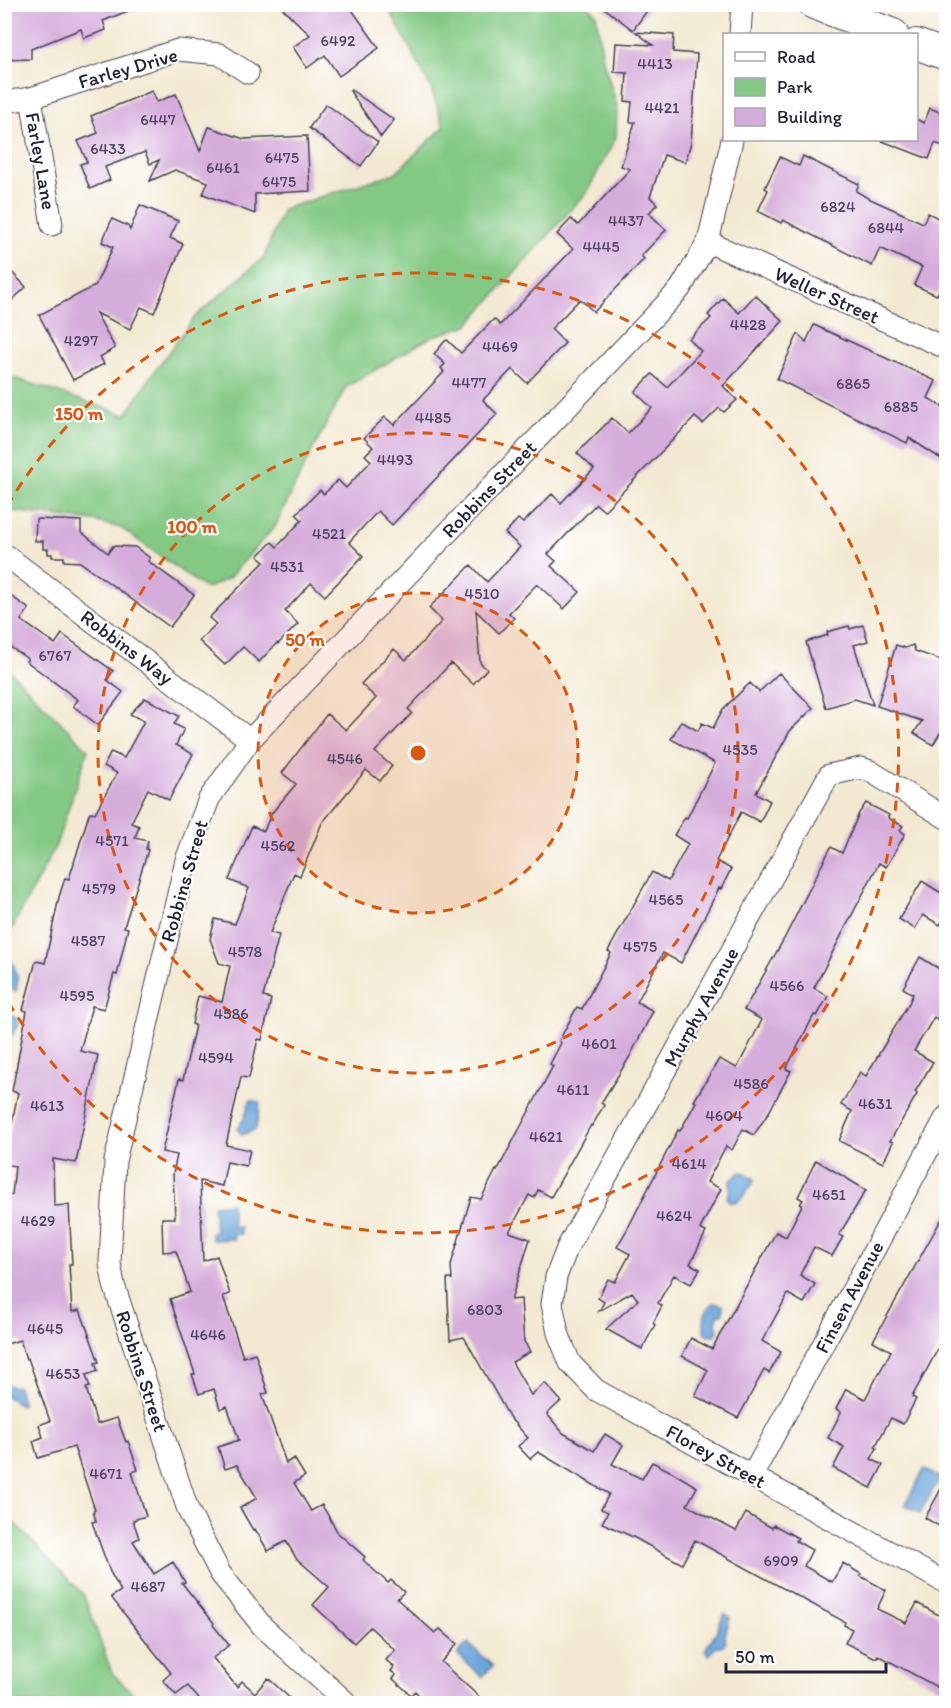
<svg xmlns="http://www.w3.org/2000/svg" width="951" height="1708" font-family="Itim,sans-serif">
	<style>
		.green { fill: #83c984; stroke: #527660; stroke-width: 1.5 }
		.water { fill: #6ba6dc; stroke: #46648c; stroke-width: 1.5 }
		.building { fill: #d5addb }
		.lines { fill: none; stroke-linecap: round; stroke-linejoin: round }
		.street-casing { stroke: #414052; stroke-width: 23 }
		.secondary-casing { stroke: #414052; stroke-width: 32 }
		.street { stroke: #fff; stroke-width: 21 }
		.secondary { stroke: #fff; stroke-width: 30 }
		.ring { fill: none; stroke: #de560e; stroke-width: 3; stroke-dasharray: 10 8 }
		.labels { text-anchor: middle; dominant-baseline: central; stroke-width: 4.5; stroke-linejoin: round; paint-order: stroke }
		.number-label { font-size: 16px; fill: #4f4563 }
		.street-label { font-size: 20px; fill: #22223b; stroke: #fff }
		.centre { fill: #de560e; stroke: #fff; stroke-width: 3 }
		.ring-label { font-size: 18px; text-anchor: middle; font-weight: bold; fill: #de560e; stroke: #fff; stroke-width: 4.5; stroke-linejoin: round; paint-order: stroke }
	</style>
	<rect width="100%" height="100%" fill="#fff"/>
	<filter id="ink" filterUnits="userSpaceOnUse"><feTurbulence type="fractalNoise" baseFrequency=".0167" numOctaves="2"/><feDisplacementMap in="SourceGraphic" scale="12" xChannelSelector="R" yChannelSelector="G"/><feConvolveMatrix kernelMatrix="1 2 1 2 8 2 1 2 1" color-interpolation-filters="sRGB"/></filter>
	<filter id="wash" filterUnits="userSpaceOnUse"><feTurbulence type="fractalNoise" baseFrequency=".008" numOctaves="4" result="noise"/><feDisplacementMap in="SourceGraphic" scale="24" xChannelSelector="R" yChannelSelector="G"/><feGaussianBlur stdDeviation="1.35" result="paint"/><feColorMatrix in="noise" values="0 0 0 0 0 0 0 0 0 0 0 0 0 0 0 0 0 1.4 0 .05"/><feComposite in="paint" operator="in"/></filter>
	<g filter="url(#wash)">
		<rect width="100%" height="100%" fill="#f3e9d2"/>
		<g class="green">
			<path d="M588 5 596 14 603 60 617 106 616 137 587 192 468 325 431 337 346 387 307 461 276 525 229 578 206 589 121 528 94 521 12 511 5 504V375L126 415 154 372 195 317 264 257 283 209 395 173 444 127 431 88 387 5Z"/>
			<path d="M5 666 88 750 56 845 5 942Z"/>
			<path d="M4 1513 83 1594 112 1673 143 1703 7 1704 5 1701Z"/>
		</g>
		<g class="water">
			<path d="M9 961 13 963 18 980 16 991 5 988V964Z"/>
			<path d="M11 1015 17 1019 18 1025 5 1046V1018Z"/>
			<path d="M250 1100 260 1102 256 1129 242 1135 237 1129 244 1119Z"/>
			<path d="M741 1172 746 1173 749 1176 754 1178V1182C747 1190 742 1204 729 1202L727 1198 730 1190V1181Z"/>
			<path d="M231 1203 233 1227H240L241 1234H233L234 1239 212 1240 211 1233 215 1232 213 1205Z"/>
			<path d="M713 1303 723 1305V1313L718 1315 716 1322 718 1331 714 1336 708 1335 704 1332C704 1320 703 1310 713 1303Z"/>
			<path d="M4 1383 11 1386 18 1387 23 1403 21 1405 5 1396Z"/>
			<path d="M924 1469 940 1478 920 1513 905 1505Z"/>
			<path d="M725 1614 730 1617 725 1636 726 1642 723 1645 715 1647 711 1654 708 1655 705 1651C707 1645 710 1643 713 1638 718 1630 718 1624 725 1614Z"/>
			<path d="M468 1643 493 1666 482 1677 457 1654Z"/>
		</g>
		<g id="blocks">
			<g class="building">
				<path d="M4 4H143V5L103 21 106 30 84 38 81 29 31 49V59L4 60Z"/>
				<path d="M278 4H348L379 48 339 76 325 55 307 68 293 47 310 35Z"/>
				<path d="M599 4H652L633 30Z"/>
				<path d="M636 32 674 35 673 52 697 54 691 143 685 162 664 155 650 197 657 204 649 213 666 230 641 256 644 259 594 312 580 299 551 329 565 343 527 383 512 369 483 400 497 414 392 525 378 511 349 542 363 556 325 596 311 583 285 611 298 624 278 644 277 643 259 662 243 647 225 665 199 641 216 624 209 618 264 562 258 556 272 542 277 547 302 520 296 514 320 490 324 494 338 480 346 488 371 461 365 455 373 447 364 438 385 417 394 425 444 372 441 368 445 364 434 354 445 341 447 340 461 353 494 319 500 325 573 249 557 234 571 219 578 225 630 169 621 166 635 122H630L632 102 625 101 627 73 614 72 616 43 653 45Z"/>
				<path d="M351 90 394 120 381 137 350 91Z"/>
				<path d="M152 91 157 102 176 94 200 151 209 127 244 139 307 136 310 191 255 194V214L203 194 208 182 175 170 150 181 159 160 150 164 145 152 105 167 110 180 90 189 80 164 87 162 78 141 98 133 91 116Z"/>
				<path d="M326 104 378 142 361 166 309 128Z"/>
				<path d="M930 108 946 115V137L943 146 935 143 929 159 882 141V140H916V119L924 123Z"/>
				<path d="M803 156 859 184 856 191 866 197 923 223 928 213 946 222V276L937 295 914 285 922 267 880 248 872 266 783 220 781 223 758 211 768 190 765 188 780 157 799 166Z"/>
				<path d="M140 205 178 221 170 238 183 244 154 313 141 307 130 329 96 313 115 348 100 357 104 364 73 380 39 315 95 286 113 247 102 242 112 219 128 226 130 230Z"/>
				<path d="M4 264 26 287 4 308Z"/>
				<path d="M755 295 783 321 723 386 737 400 724 412 719 408 703 424 695 417 604 511 596 504 548 554 556 561 551 566 580 592 564 609 537 584 509 613 514 618 499 633 476 611 480 663 487 669 473 684 451 663 408 709 412 713 375 752 392 766 380 781 366 770 322 823 300 876 294 873 270 933 279 935 263 997 271 999 262 1040 258 1039 249 1078 241 1077 226 1145 250 1150 246 1166 227 1162 222 1186 200 1181 203 1261 217 1256 230 1294 223 1296 243 1357 255 1353 268 1393 262 1394 286 1463 294 1458 305 1476 294 1483 311 1511 322 1505 338 1533 365 1557 363 1560 388 1583 391 1580 404 1592 397 1599 435 1633 440 1629 457 1644 441 1662 487 1704H428L415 1691 411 1695 393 1679 396 1675 391 1671 394 1667 386 1660 395 1650 370 1627 354 1643 313 1605 329 1587 296 1558 286 1541 268 1551 255 1529 253 1530 240 1508 257 1498 237 1465 225 1469 218 1447 239 1440 227 1406 220 1409 214 1389 199 1394 192 1374H195L170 1299 190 1292 176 1251 163 1252 162 1218H175L173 1174 177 1155 162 1152 179 1079 183 1080 195 1025 192 1024 198 996 222 1002 230 966 219 963 210 939 215 919 235 924 249 888 229 880 252 826 264 831 271 814 296 784 282 773 327 714 346 730 376 698 361 684 394 649 406 660 442 621 429 608 471 565 487 582 520 547 505 533 518 519 523 523 552 494 561 503 594 469 577 453 612 418 628 433 652 408 635 392 652 374 667 387 701 351 689 339 711 318 708 315 723 298 739 313Z"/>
				<path d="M814 325 936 381 928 398 946 409V462L909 438 907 443 777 379 798 334 806 342Z"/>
				<path d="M36 519 81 521V532L108 553 113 546 135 547 150 558 148 561 194 595 170 627 80 562 64 561V557H52V554H48V549H43V541H35Z"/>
				<path d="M4 591 29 609 21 620 55 644 62 634 113 671 107 680 123 692 98 725 73 706 78 700 26 661 28 659 4 643Z"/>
				<path d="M863 625 868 641 854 645 873 705 855 699 826 708 806 642 828 635 827 632 849 626 850 629Z"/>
				<path d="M896 645 905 648 913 645 915 651 946 662V723L933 745 914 733 922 721 877 706Z"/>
				<path d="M779 673 813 708 790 731 756 793 770 801 760 822 741 812 716 861 731 869 721 889 719 888 681 963 663 953 637 1002 653 1011 629 1058 601 1103 604 1105 592 1126 591 1125 551 1197 538 1190 534 1198 529 1195 509 1232 530 1239 511 1300 521 1299 524 1341 530 1352 512 1362 531 1395 545 1383 561 1401 547 1414 563 1433 594 1451 605 1434 623 1445 612 1464 642 1479 652 1462 672 1472 697 1487 687 1505 736 1531 746 1513 772 1528 774 1525 798 1538 796 1541 812 1550 804 1566 832 1582 843 1563 861 1574 860 1576 886 1590 877 1609 906 1623 917 1603 946 1619V1692L878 1655 876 1658 845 1643 852 1629 844 1625 845 1622 695 1540 682 1564 633 1537 602 1523 608 1512 601 1509 609 1494 538 1452 530 1459 518 1446 528 1438 510 1418 464 1337 450 1340 447 1279H452L451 1265 471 1197 481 1199 496 1170 497 1171 553 1066 550 1064 561 1043 559 1041 577 1007 582 1009 611 953 608 951 652 872 668 881 688 844 674 835 685 817 687 818 715 763 671 739 681 721 698 731 702 723 713 728 723 709 750 683 759 692Z"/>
				<path d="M145 698 179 716 174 724 184 729 176 745 193 754 169 800 148 789 131 823 139 826 135 838 148 841 146 849 148 850 124 927 128 928 117 975 114 974 104 1009 92 1006 80 1051 98 1055 76 1163 53 1159 54 1206 69 1205 72 1264H69L72 1312 80 1310 99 1362 95 1363 98 1371 86 1375 90 1387 86 1388 97 1424 117 1418 126 1442 128 1441 138 1470 132 1472 146 1516 133 1520 139 1538 133 1541 154 1574 173 1562 185 1582 182 1583 214 1623 213 1625 229 1645 213 1658 237 1687 242 1681 255 1693 268 1678 296 1704H203L188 1686 176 1695 163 1680 171 1673 111 1597 121 1591 110 1572 92 1522 96 1521 93 1511 95 1510 74 1447 38 1458 33 1441 43 1437 39 1425 50 1421 28 1358 26 1359 20 1340 4 1345V1243L7 1242 4 1196 12 1195 15 1166 4 1164V1162L18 1093 12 1091 27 1011 23 1010 36 961 45 963 59 897 65 878 69 879 89 814 91 812 95 813 117 773 104 766 111 752 124 758 144 721 130 714Z"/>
				<path d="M866 803 889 815 888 818 903 826 900 830 905 834 886 867 879 863 814 988 828 996 817 1016 814 1015 786 1069 791 1071 769 1112 754 1135 743 1129 732 1150 726 1146 707 1182 721 1189 700 1229 706 1232 690 1264 700 1269 691 1284 674 1275 658 1303 662 1306 653 1323 655 1325 642 1349 606 1329 638 1300 632 1292 599 1311 604 1302 598 1298 608 1279 615 1282 630 1254 617 1247 629 1226 678 1130 680 1131 696 1102 694 1101 719 1059 737 1068 762 1020 744 1010 785 937 831 847 842 853 859 813Z"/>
				<path d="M922 881 946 896V915L940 925 923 915 915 929 899 919Z"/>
				<path d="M920 957 946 973V1025L934 1017 914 1051 933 1062 915 1092 917 1094 890 1141 893 1142 883 1163 839 1141 852 1111 841 1105 860 1072 866 1076 909 1003 913 994 903 988Z"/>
				<path d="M816 1160 866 1190 839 1235 843 1237 832 1256 814 1247 800 1275 815 1284 804 1303 788 1294 762 1341 781 1352 769 1373 764 1370 738 1418 695 1396 708 1370 682 1356 691 1338 712 1349 776 1232 786 1237 802 1205 800 1204 803 1200 798 1197Z"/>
				<path d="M946 1211V1334L912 1397 916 1399 903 1424 891 1418 875 1447 877 1448 871 1459 883 1465 871 1488 833 1468 844 1447 828 1438 841 1412 836 1409 846 1389 865 1399 891 1351 873 1341Z"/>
				<path d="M946 1480V1530L925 1518Z"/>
			</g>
		</g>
	</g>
	<g filter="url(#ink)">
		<use href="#blocks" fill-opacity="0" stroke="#414052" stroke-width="1.5"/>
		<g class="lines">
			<defs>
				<g id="street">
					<path d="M740 34 742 4"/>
					<path d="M31 98 52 225"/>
					<path d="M4 102 31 98 178 50 219 54 248 73"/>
					<path d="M708 242 946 348"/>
					<path d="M4 554 250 740"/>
					<path d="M946 818 870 771 861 768 829 775 568 1246 556 1277 552 1304 558 1333 570 1363 596 1390 946 1583"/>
					<path d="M752 1476 946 1117"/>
					<path d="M348 1704 263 1627 220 1573 188 1510 114 1285 110 1263 115 1161 186 860 209 799 250 740 680 289 708 242 732 140"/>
				</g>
				<g id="secondary">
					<path d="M814 4 893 34"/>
					<path d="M916 44 946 55"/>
				</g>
			</defs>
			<use href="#street" class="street-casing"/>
			<use href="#secondary" class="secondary-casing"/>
			<use href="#street" class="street"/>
			<use href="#secondary" class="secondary"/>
		</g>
	</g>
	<circle cx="418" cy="753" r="160" fill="#de560e" fill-opacity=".12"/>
	<g class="ring">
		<circle cx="418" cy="753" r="160"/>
		<circle cx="418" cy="753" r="320"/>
		<path d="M7 506A480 480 0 1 1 7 1000"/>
	</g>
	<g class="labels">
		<g class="number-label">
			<text x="338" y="40">6492</text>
			<text x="655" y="63">4413</text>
			<text x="662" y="107">4421</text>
			<text x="158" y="119">6447</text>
			<text x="108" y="148">6433</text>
			<text x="282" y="157">6475</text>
			<text x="223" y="167">6461</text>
			<text x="279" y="181">6475</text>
			<text x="838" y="206">6824</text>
			<text x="626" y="220">4437</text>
			<text x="886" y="227">6844</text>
			<text x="601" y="246">4445</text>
			<text x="748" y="324">4428</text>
			<text x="81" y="340">4297</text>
			<text x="500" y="346">4469</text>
			<text x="469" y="382">4477</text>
			<text x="853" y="383">6865</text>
			<text x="901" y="406">6885</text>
			<text x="433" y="417">4485</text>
			<text x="395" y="459">4493</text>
			<text x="329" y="533">4521</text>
			<text x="287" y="566">4531</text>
			<text x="482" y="593">4510</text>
			<text x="55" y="655">6767</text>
			<text x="740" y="749">4535</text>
			<text x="345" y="758">4546</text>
			<text x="112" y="840">4571</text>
			<text x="278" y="845">4562</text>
			<text x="99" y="888">4579</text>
			<text x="666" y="899">4565</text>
			<text x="88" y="940">4587</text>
			<text x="640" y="946">4575</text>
			<text x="245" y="951">4578</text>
			<text x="787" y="985">4566</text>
			<text x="77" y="995">4595</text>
			<text x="231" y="1013">4586</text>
			<text x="599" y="1043">4601</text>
			<text x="216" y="1057">4594</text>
			<text x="751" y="1083">4586</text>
			<text x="573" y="1089">4611</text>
			<text x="875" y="1103">4631</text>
			<text x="47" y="1105">4613</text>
			<text x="724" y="1115">4604</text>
			<text x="546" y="1136">4621</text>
			<text x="689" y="1163">4614</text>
			<text x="829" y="1194">4651</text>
			<text x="674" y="1215">4624</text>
			<text x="38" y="1220">4629</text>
			<text x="485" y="1309">6803</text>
			<text x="45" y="1328">4645</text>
			<text x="208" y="1334">4646</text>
			<text x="63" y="1373">4653</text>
			<text x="106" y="1473">4671</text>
			<text x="781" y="1560">6909</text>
			<text x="148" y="1586">4687</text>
		</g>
		<g class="street-label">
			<text transform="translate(128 68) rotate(-16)">Farley Drive</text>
			<text transform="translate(41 161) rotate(80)">Farley Lane</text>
			<text transform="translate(827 295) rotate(24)">Weller Street</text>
			<text transform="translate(489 489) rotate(-46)">Robbins Street</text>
			<text transform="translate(127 647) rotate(37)">Robbins Way</text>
			<text transform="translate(184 881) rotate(-74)">Robbins Street</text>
			<text transform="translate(701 1007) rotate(-61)">Murphy Avenue</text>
			<text transform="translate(849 1297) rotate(-62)">Finsen Avenue</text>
			<text transform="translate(142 1371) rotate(72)">Robbins Street</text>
			<text transform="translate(716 1456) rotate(29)">Florey Street</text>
		</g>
	</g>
	<circle cx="418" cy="753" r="9" class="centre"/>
	<g class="ring-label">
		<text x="79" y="420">150 m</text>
		<text x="192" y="533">100 m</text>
		<text x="305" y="646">50 m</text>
	</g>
	<rect width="951" height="1708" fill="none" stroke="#fff" stroke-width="24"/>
	<rect x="723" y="33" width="195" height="108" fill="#ffffff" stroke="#a7a7b1" stroke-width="1.5"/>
	<rect x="735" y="52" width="30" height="9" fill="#ffffff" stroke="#a7a7b1" stroke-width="1.5"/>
	<text x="777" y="63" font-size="18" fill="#22223b">Road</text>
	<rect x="735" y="78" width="30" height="18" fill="#83c984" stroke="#a7a7b1" stroke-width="1.5"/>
	<text x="777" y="93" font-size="18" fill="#22223b">Park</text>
	<rect x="735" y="108" width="30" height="18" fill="#d5addb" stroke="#a7a7b1" stroke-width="1.5"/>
	<text x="777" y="123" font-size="18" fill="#22223b">Building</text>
	<path d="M726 1663v9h160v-9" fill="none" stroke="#22223b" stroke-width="3"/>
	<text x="735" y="1663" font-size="18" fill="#22223b" stroke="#ffffff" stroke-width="4.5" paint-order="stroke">50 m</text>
</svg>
